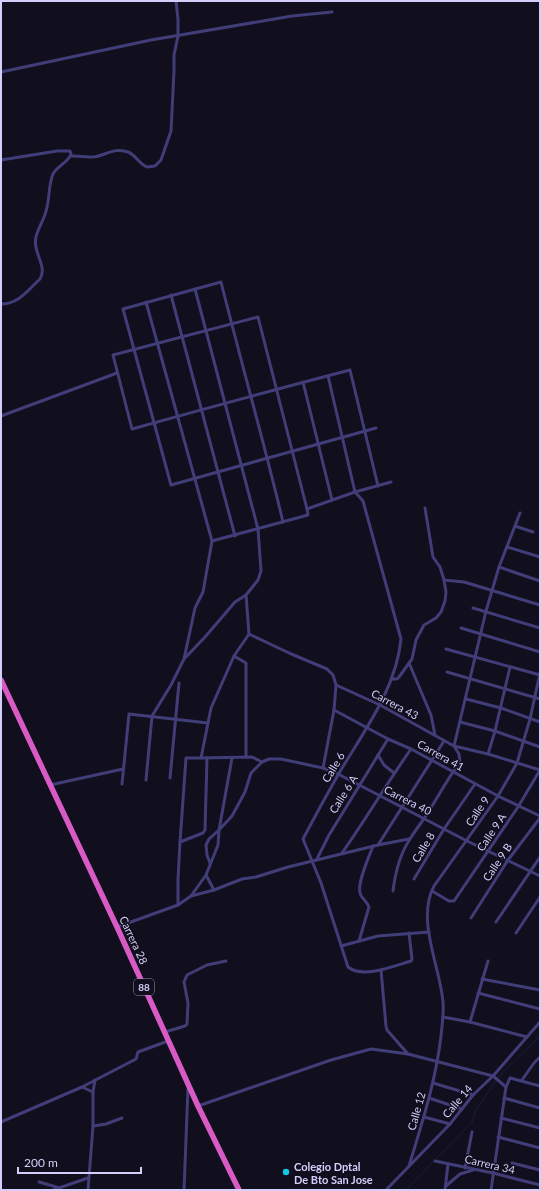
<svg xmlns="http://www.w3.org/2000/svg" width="541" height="1191" font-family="Lato,sans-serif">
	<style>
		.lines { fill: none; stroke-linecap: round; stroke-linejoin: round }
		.stream { stroke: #11213e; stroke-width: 1 }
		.minor { stroke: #413d78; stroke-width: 3 }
		.trunk { stroke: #d85ac5; stroke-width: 5.5 }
		.poi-dot { fill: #14c5e1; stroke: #110e1d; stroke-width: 1.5 }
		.labels { text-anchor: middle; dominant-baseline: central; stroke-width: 3; stroke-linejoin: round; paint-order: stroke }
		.shield { fill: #110e1d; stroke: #9a94b8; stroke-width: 1 }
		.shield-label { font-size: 10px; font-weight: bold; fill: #d5cefb }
		.street-label { font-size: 11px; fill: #d5cefb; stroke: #110e1d }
		.poi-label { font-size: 11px; font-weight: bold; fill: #d5cefb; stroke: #110e1d; text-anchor: start }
	</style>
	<rect width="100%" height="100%" fill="#110e1d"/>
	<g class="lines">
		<g class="stream">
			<path d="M498 1078 503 1072 540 1036"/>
			<path d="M406 1190 472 1122 476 1110 496 1081"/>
		</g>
		<g class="minor">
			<path d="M1 72 151 40 292 16 332 12"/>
			<path d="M71 156C78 156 86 157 94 157 106 155 115 147 128 152 136 155 139 164 147 167L155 166 161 160 171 131 174 71V55L178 36V19L176 1"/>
			<path d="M1 160 57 151H70L71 154C69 162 57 166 53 174 48 186 50 199 46 211 44 220 38 228 36 237 32 252 48 266 40 279 28 290 19 304 1 304"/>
			<path d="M195 289 258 529 261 571 258 580 246 595 249 634 289 653 327 669 333 675 336 685 334 710 323 768"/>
			<path d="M171 295 235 536"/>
			<path d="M146 302 212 541 203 592 195 608 184 659 171 685 152 716 146 780"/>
			<path d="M328 376 355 492 363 501 401 639C396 690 363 732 338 775 326 796 314 818 303 839L321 883 348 967C363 979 394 966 411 961L412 959 409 933"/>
			<path d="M303 382 332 500"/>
			<path d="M1 416 117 373"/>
			<path d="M307 509 258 317 113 355 132 429C204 409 277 389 350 370L378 486"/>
			<path d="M283 522C264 442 241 362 221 282L123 309 171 485 376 428"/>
			<path d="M515 526 533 532"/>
			<path d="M212 541 308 515 307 509 355 492 391 482"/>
			<path d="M507 547 540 557"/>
			<path d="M499 567 540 581"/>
			<path d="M444 580 464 582 540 605"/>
			<path d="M473 608 540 628"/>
			<path d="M461 628 540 652"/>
			<path d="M249 634 234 656 211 708 201 758 252 757 262 762"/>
			<path d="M446 649 540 675"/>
			<path d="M234 656 246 663V757"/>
			<path d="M185 658 205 637 235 602 246 595"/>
			<path d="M409 663 431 715 435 735"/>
			<path d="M447 672 540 699"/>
			<path d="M392 679H397L399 677 412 659 416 640 424 625 436 618 441 612 445 601 446 592 444 580 440 567 433 557 425 508"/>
			<path d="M336 685 380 705 454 746 488 754 540 770"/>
			<path d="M466 699 501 708 540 722"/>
			<path d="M334 710 388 739 411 749 498 796 540 816"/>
			<path d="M460 722 495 731 540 747"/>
			<path d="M488 754 495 731 510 667"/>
			<path d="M378 755 384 765 394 773"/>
			<path d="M201 758H186L180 842 203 833 205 830 207 758"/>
			<path d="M170 778 179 683"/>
			<path d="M122 784 129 714 208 723"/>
			<path d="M50 785 123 769"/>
			<path d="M378 845 444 741"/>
			<path d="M342 853C366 819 387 783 411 749"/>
			<path d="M317 859 329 835 388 739"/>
			<path d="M210 863 207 855 206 845 209 839 219 830 232 758"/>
			<path d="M414 879 444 829 475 784"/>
			<path d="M214 890 206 875 218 845 219 830 232 816 245 792 251 773 262 762 269 759H281L323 768 338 774 467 841 540 876"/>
			<path d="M393 891C395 874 400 854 410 839 416 829 423 821 429 811 439 795 448 778 460 762L459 754 454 746 486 611 499 567 520 513"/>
			<path d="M432 891 449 901H454L518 807 540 770"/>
			<path d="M191 896 206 875"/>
			<path d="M178 905V879L180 842"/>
			<path d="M471 918 508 860 540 818"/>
			<path d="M496 922 540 857"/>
			<path d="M117 927 178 905 191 896 214 890 242 879 256 877 288 867 378 845 409 839"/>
			<path d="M516 933 540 897"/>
			<path d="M359 941 369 907C367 901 361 898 360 893 357 883 369 857 373 846"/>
			<path d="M341 946 378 936 429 932"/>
			<path d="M381 970 386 1026 387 1030 408 1054"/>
			<path d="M482 979 540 990"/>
			<path d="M478 993 540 1009"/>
			<path d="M443 1017 470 1022 527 1037"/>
			<path d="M470 1022 488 961"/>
			<path d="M165 1032 185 1026 187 1024 188 1003 184 982 187 975 207 965 226 961"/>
			<path d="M522 1080 534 1063 540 1057"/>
			<path d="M433 1083 473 1095"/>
			<path d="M82 1087 93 1092"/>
			<path d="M429 1098 462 1109"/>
			<path d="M504 1098 540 1108"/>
			<path d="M198 1106 331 1060 371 1049 408 1054 493 1076 506 1087"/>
			<path d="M424 1117 450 1124"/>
			<path d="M501 1118 540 1128"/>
			<path d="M1 1122 82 1087 136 1059 138 1052 168 1041"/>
			<path d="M93 1126 106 1124 122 1118"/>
			<path d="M498 1137 540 1148"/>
			<path d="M435 1161 493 1173 540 1185"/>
			<path d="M512 1163 540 1170"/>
			<path d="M409 1166C422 1123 436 1080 441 1036 442 1025 444 1013 443 1002 440 966 416 920 434 886L498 796 517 763 530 719 540 673"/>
			<path d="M465 1168 472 1132"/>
			<path d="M39 1182 60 1188"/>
			<path d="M446 1186 460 1174 473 1170"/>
			<path d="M53 1190 88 1178"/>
			<path d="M88 1190 93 1126V1092L95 1080"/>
			<path d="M184 1190 188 1088"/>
			<path d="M386 1190 450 1124 473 1095 493 1076 540 1022"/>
			<path d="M445 1190 448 1164"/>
			<path d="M491 1190 506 1087 510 1078 540 1086"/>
		</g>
		<path class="trunk" d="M1 680 117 927 198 1106 239 1190"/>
	</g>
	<circle class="poi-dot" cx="286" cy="1172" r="4"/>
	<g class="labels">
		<rect class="shield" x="134" y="979" width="20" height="16" rx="3"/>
		<g class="shield-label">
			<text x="144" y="987">88</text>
		</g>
		<g class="street-label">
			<text transform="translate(395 704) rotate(28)">Carrera 43</text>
			<text transform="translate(441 755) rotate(29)">Carrera 41</text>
			<text transform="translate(333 767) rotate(-59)">Calle 6</text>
			<text transform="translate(343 794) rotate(-58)">Calle 6 A</text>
			<text transform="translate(408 800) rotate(27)">Carrera 40</text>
			<text transform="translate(477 811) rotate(-56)">Calle 9</text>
			<text transform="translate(491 832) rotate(-56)">Calle 9 A</text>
			<text transform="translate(423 847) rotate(-59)">Calle 8</text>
			<text transform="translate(497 862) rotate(-56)">Calle 9 B</text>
			<text transform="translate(134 940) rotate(65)">Carrera 28</text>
			<text transform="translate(457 1101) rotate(-50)">Calle 14</text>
			<text transform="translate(416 1111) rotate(-74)">Calle 12</text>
			<text transform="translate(490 1164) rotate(13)">Carrera 34</text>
		</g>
		<g class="poi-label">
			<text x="294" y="1166">Colegio Dptal<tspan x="294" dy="13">De Bto San Jose</tspan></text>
		</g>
	</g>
	<rect width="541" height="1191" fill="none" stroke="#d5cefb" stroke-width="4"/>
	<path d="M18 1167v6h123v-6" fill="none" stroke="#d5cefb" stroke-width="2"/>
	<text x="24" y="1167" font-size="12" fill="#d5cefb" stroke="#110e1d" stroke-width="3" paint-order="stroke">200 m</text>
</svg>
